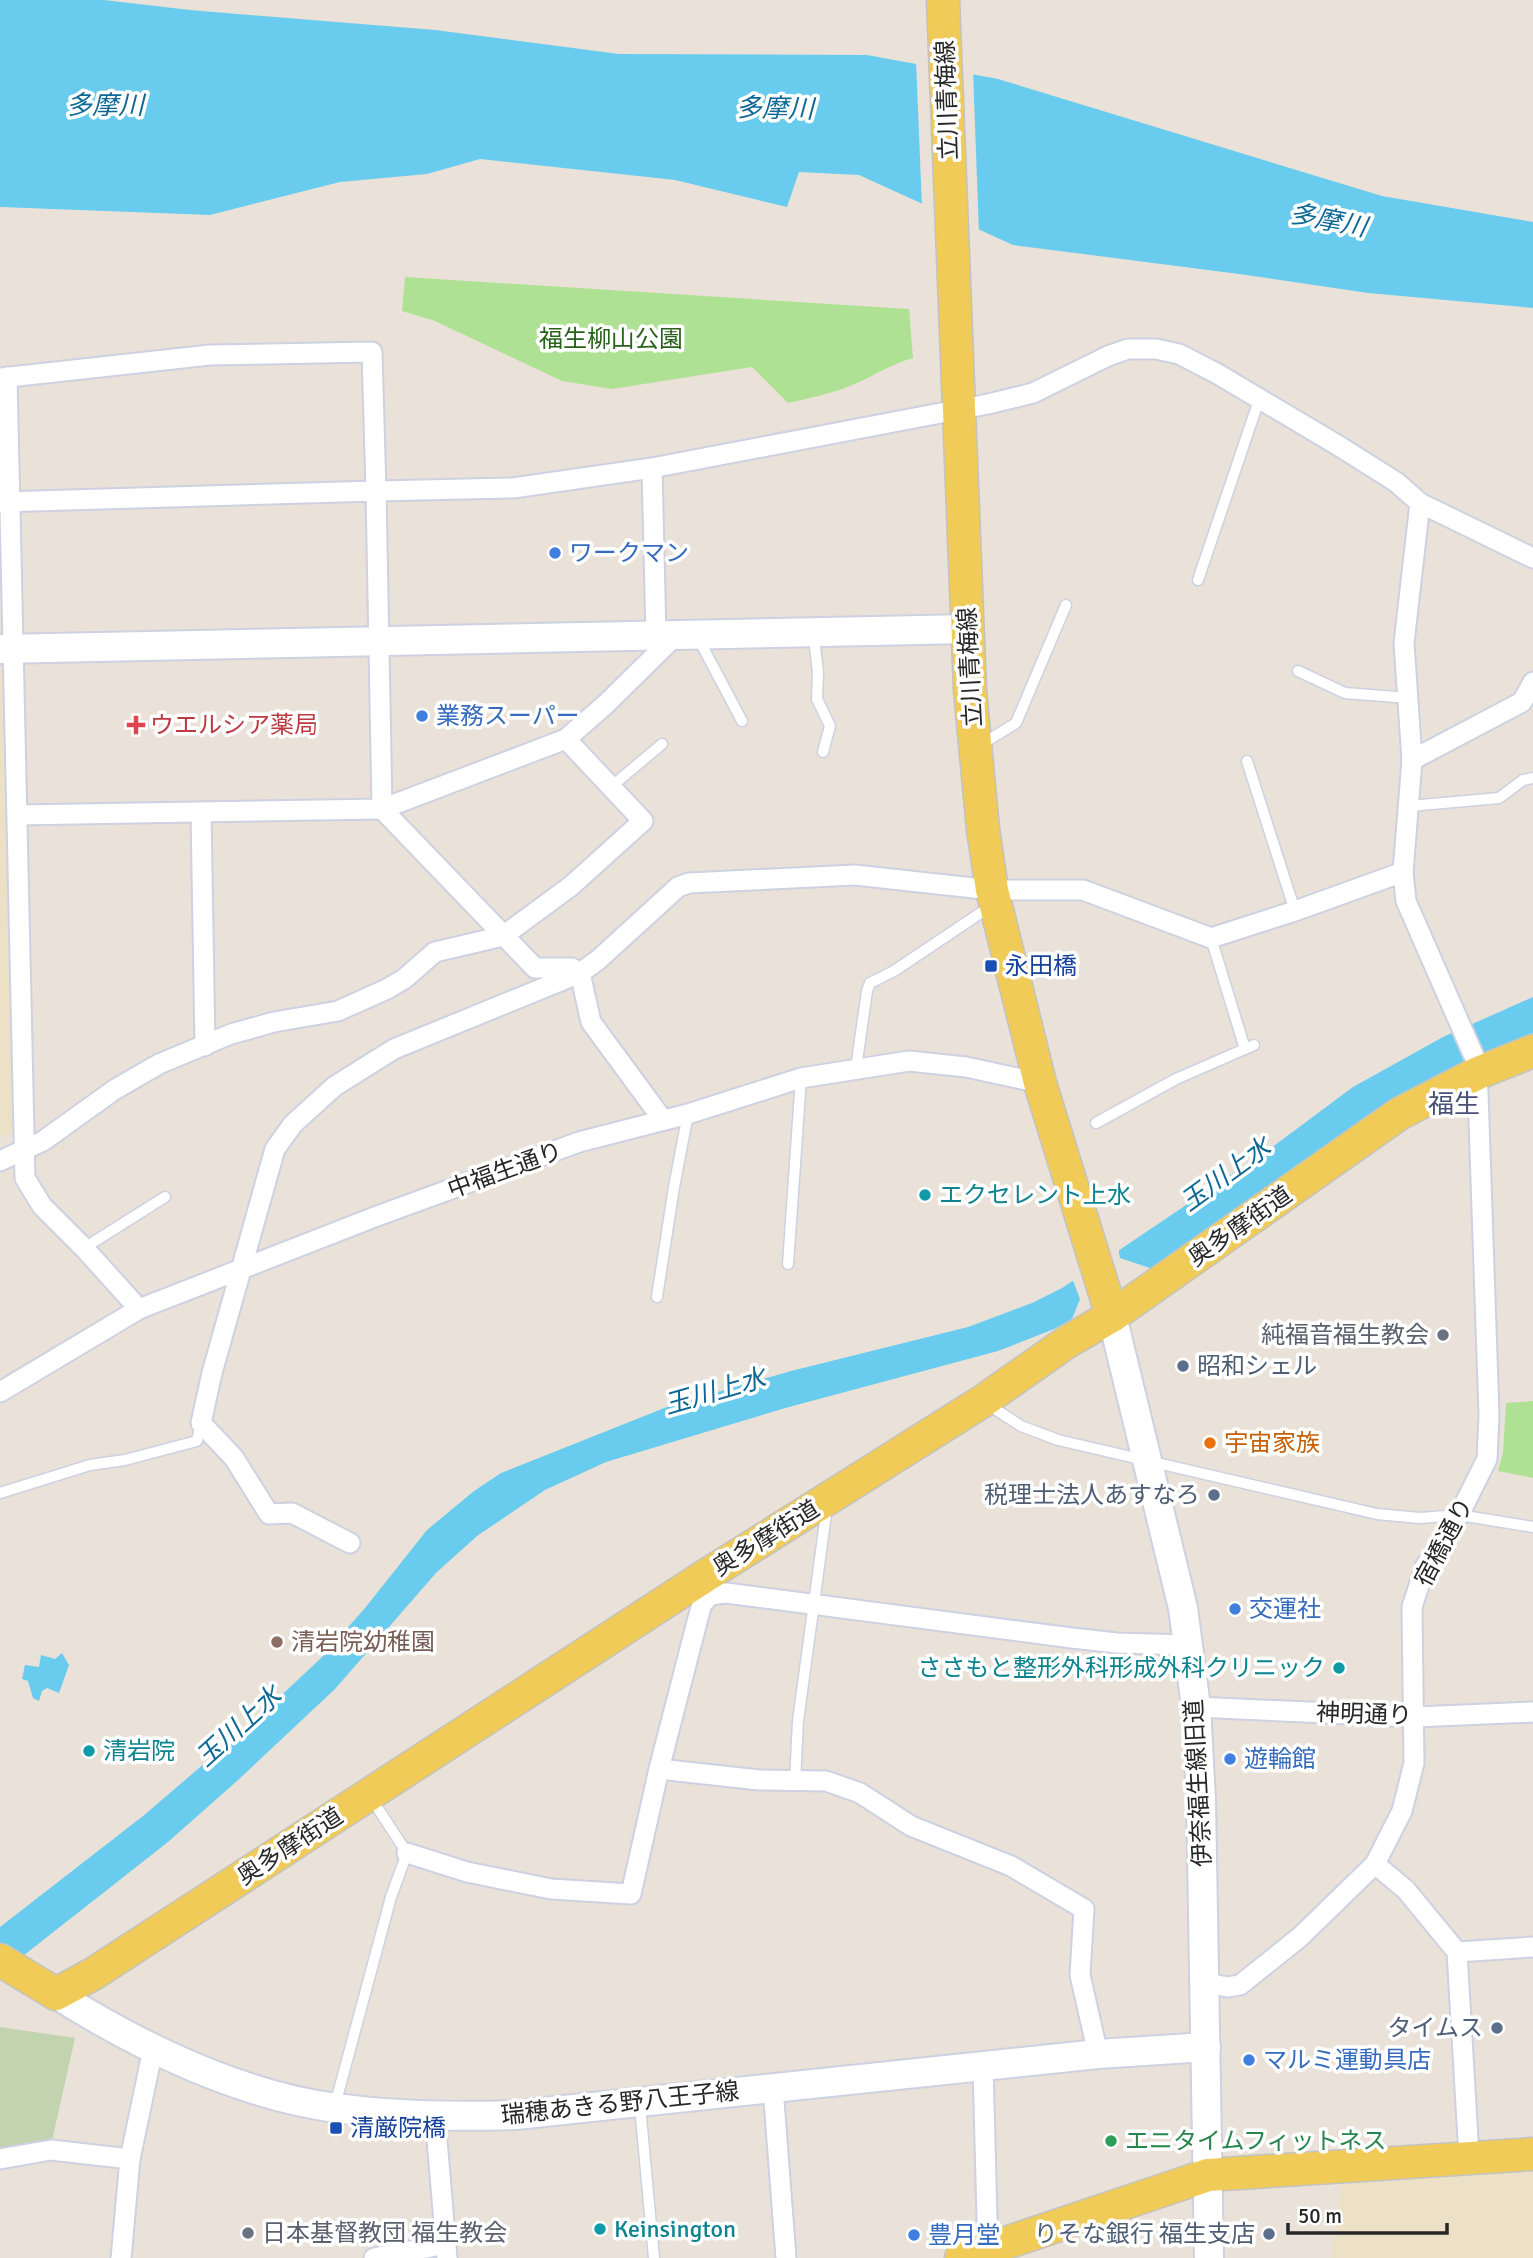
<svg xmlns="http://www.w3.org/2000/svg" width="1533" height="2258" font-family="Signika,'Noto Sans JP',sans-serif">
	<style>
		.education { fill: #ece0c7 }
		.green { fill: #afe194 }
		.cemetery { fill: #c1d4af }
		.water { fill: #69ccee }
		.pier { fill: #eae2d8 }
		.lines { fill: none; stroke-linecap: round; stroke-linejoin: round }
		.lane-casing { stroke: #cdd1e1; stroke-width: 13 }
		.street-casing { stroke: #cdd1e1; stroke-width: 23 }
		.secondary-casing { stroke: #cdd1e1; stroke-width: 32 }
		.primary-casing { stroke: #c3c3c3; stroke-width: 35 }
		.lane { stroke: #fff; stroke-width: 10 }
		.street { stroke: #fff; stroke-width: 19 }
		.secondary { stroke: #fff; stroke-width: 28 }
		.primary { stroke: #f0cb57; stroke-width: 32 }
		.shop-dot { fill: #3f7fe0; stroke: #fff; stroke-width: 2.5 }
		.health-dot { fill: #e0444e; stroke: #fff; stroke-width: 2.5 }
		.transit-dot { fill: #1a4fb4; stroke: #fff; stroke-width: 2.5 }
		.culture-dot { fill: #0f9aa8; stroke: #fff; stroke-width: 2.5 }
		.worship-dot { fill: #6b7280; stroke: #fff; stroke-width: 2.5 }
		.service-dot { fill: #5c6f8a; stroke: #fff; stroke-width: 2.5 }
		.food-dot { fill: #e8710a; stroke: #fff; stroke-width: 2.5 }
		.education-dot { fill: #8d6e63; stroke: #fff; stroke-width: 2.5 }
		.leisure-dot { fill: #2e9e5b; stroke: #fff; stroke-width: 2.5 }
		.labels { text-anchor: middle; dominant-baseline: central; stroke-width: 7; stroke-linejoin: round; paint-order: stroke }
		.street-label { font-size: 24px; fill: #272727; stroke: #fff }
		.park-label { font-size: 24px; fill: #296219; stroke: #fff }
		.shop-label { font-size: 24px; fill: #366cbe; stroke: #fff; text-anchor: start }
		.health-label { font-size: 24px; fill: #be3a42; stroke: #fff; text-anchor: start }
		.transit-label { font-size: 24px; fill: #164399; stroke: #fff; text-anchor: start }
		.culture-label { font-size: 24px; fill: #0d838f; stroke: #fff; text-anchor: start }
		.worship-label { font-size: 24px; fill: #5b616d; stroke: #fff; text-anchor: end }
		.service-label { font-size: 24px; fill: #4e5e75; stroke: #fff; text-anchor: end }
		.food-label { font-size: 24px; fill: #c56008; stroke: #fff; text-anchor: start }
		.education-label { font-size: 24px; fill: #785e54; stroke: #fff; text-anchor: start }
		.leisure-label { font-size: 24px; fill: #27864d; stroke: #fff; text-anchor: start }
		.water-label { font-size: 26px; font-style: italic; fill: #0d6895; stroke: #fff }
		.neighbourhood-label { font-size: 26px; fill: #485177; stroke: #fff }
	</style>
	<rect width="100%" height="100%" fill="#eae2d8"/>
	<g class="education">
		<path d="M6 668 22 1128 0 1138V669Z"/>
		<path d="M1533 2164V2258H1331L1343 2177Z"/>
	</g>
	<g class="green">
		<path d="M405 277 909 309 913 358C888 365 875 376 852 385 831 394 810 398 788 403L752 367 612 389 562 381 435 321 402 311Z"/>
		<path d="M1533 1401V1478L1498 1471 1503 1453 1506 1403Z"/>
	</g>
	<path class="cemetery" d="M0 2027 75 2038 52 2141 0 2151Z"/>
	<g class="water">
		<path d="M0 0H104L190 10 435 30 619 54 867 55 998 79 1382 196 1533 222V308L1368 293 1239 274 1013 245 859 175 799 172 787 207 675 180 480 159 427 174 340 182 210 215 0 207Z"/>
		<path d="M1533 997V1033L1486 1055 1098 1304 1054 1329 998 1351 789 1407 606 1462 545 1490 477 1536 436 1573 335 1689 237 1781 168 1842 0 1974V1927L143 1816 254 1721 320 1659 365 1608 427 1530 474 1491 501 1473 672 1405 791 1371 968 1327 1032 1303 1062 1288 1118 1251 1275 1145 1353 1087 1443 1037Z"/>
		<path d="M62 1653 69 1665 59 1693 47 1688 42 1691 39 1701 33 1698 28 1681 22 1679 25 1665 39 1667 41 1655 55 1659Z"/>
	</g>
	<g class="pier">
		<path d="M916 61 973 71 979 234 922 207Z"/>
		<path d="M1118 1247 1120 1258 1156 1270 1070 1324 1080 1299 1072 1278Z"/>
	</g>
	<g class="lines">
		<defs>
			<g id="lane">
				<path d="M1198 580 1259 400"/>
				<path d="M817 634 815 646 818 673 817 699 830 726 823 752"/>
				<path d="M698 638 742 721"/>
				<path d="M1298 671 1345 693 1409 698"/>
				<path d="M982 744 1016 723 1066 605"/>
				<path d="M1247 761 1295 911"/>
				<path d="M612 786 662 744"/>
				<path d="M1410 806 1499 798 1523 780 1533 778"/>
				<path d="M1211 938 1245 1049"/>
				<path d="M856 1068 867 991 870 983 894 971 991 906"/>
				<path d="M1096 1123 1176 1079 1254 1045"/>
				<path d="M84 1248 165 1197"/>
				<path d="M788 1264 801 1078"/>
				<path d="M657 1297 674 1187 688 1114"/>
				<path d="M989 1405 1021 1426 1058 1440 1377 1514 1420 1518 1459 1515 1533 1527"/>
				<path d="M0 1493 90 1465 125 1460 197 1441 201 1423"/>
				<path d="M795 1781 798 1721 827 1507"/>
				<path d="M335 2105 391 1897 407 1853 371 1798"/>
				<path d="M640 2106 654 2258"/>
			</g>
			<g id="street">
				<path d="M7 377 25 1178 42 1206 84 1248 139 1309"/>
				<path d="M0 378 210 355 372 352 376 491 513 488 652 468 988 404 1033 393 1108 356 1128 349H1156L1179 354 1216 373 1339 446 1396 482 1420 503 1533 558"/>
				<path d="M652 468 656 636"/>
				<path d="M0 502 376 491 382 809 535 968H572L580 973 591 1022 663 1120"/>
				<path d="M1412 760 1522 702 1533 682"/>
				<path d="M201 812 205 1046"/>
				<path d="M17 815 382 809 566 739 606 704 676 635"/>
				<path d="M0 1161 43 1141 114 1090 159 1064 231 1034 274 1022 338 1011 387 989 404 979 435 952 503 936 571 886 643 821 566 739"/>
				<path d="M0 1392 139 1309 372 1218 579 1142 688 1114 801 1078 909 1061 966 1067 1040 1083"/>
				<path d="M350 1543 292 1513 269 1514 234 1458 201 1423 212 1373 275 1149 293 1124 335 1086 394 1049 580 973 598 960 678 887 689 883 855 875 992 890H1083L1211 938 1295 911 1403 872"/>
				<path d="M710 1595 726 1593 1072 1638 1117 1643 1188 1645"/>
				<path d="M1196 1707 1415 1717 1533 1712"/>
				<path d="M659 1769 759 1780 826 1781 860 1793 911 1826 1011 1866 1084 1909 1080 1975 1098 2054"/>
				<path d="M407 1853 467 1872 551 1889 631 1894 659 1769 698 1618 702 1604 710 1595 702 1578"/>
				<path d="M1375 1864 1406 1890 1457 1952 1469 2157"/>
				<path d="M1457 1952 1533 1947"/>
				<path d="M1204 1982 1227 1987 1240 1985 1300 1937 1375 1864 1402 1811 1414 1763 1412 1607 1425 1567 1459 1515 1487 1459 1489 1415 1477 1063 1406 901 1403 872 1412 760 1404 643 1420 503"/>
				<path d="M983 2066 988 2257"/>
				<path d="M773 2088 786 2258"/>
				<path d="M435 2116 447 2258"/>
				<path d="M0 2159 51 2150 130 2159"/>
				<path d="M121 2258 130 2159 153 2049"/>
				<path d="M374 2258 446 2244"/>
			</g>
			<g id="secondary">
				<path d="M0 649 968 629"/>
				<path d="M1112 1316 1183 1608 1196 1707 1201 1799 1209 2258"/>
				<path d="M56 1994C138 2046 239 2095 336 2108 395 2116 456 2117 516 2115L1098 2054 1206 2047"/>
			</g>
			<g id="primary">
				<path d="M943 0 970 690 983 829 992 890 1040 1083 1112 1316"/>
				<path d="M0 1960 56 1994 93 1974 702 1578 983 1401 1067 1342 1112 1316 1399 1114 1478 1073 1533 1051"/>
				<path d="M961 2258 1208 2175 1533 2154"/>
			</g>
		</defs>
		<use href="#lane" class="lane-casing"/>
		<use href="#street" class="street-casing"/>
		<use href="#secondary" class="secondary-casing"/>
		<use href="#primary" class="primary-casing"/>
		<use href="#lane" class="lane"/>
		<use href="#street" class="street"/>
		<use href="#secondary" class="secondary"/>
		<use href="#primary" class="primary"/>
	</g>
	<g class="shop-dot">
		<circle cx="555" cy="553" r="7"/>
		<circle cx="422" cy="716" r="7"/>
		<circle cx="1235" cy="1609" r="7"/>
		<circle cx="1230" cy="1759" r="7"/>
		<circle cx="1249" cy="2060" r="7"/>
		<circle cx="914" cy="2235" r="7"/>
	</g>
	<path class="health-dot" d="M132.5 714.5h7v7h7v7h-7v7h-7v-7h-7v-7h7z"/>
	<g class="transit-dot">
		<rect x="984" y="959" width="14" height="14" rx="3.5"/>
		<rect x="329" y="2121" width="14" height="14" rx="3.5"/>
	</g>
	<g class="culture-dot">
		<circle cx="925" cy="1195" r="7"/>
		<circle cx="1339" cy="1668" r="7"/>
		<circle cx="89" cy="1751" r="7"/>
		<circle cx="600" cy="2229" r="7"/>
	</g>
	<g class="worship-dot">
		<circle cx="1443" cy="1335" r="7"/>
		<circle cx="248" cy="2233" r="7"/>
	</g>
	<g class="service-dot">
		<circle cx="1183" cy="1366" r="7"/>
		<circle cx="1214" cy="1495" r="7"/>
		<circle cx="1497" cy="2028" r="7"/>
		<circle cx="1269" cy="2234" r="7"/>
	</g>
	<circle class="food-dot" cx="1210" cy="1443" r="7"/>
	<circle class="education-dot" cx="277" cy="1642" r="7"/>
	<circle class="leisure-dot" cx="1111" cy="2141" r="7"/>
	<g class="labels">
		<g class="street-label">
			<text transform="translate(947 100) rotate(-92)">立川青梅線</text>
			<text transform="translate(970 667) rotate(-93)">立川青梅線</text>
			<text transform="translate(505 1170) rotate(-20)">中福生通り</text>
			<text transform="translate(1240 1226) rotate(-35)">奥多摩街道</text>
			<text transform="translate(766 1538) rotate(-32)">奥多摩街道</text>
			<text transform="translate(1444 1542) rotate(-62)">宿橋通り</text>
			<text transform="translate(1364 1714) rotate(2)">神明通り</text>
			<text transform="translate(1198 1783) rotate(-93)">伊奈福生線旧道</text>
			<text transform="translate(290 1846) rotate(-33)">奥多摩街道</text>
			<text transform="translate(620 2103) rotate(-6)">瑞穂あきる野八王子線</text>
		</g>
		<g class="park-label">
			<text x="611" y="339">福生柳山公園</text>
		</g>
		<g class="shop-label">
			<text x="569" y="553">ワークマン</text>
			<text x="436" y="716">業務スーパー</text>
			<text x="1249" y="1609">交運社</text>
			<text x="1244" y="1759">遊輪館</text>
			<text x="1263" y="2060">マルミ運動具店</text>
			<text x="928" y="2235">豊月堂</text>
		</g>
		<g class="health-label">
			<text x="150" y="725">ウエルシア薬局</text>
		</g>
		<g class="transit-label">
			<text x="1005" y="966">永田橋</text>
			<text x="350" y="2128">清厳院橋</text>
		</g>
		<g class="culture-label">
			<text x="939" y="1195">エクセレント上水</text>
			<text x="1325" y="1668" text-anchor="end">ささもと整形外科形成外科クリニック</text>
			<text x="103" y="1751">清岩院</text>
			<text x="614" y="2229">Keinsington</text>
		</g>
		<g class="worship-label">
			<text x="1429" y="1335">純福音福生教会</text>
			<text x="262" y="2233" text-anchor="start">日本基督教団 福生教会</text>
		</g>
		<g class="service-label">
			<text x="1197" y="1366" text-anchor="start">昭和シェル</text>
			<text x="1200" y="1495">税理士法人あすなろ</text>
			<text x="1483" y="2028">タイムス</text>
			<text x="1255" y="2234">りそな銀行 福生支店</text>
		</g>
		<g class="food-label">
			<text x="1224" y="1443">宇宙家族</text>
		</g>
		<g class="education-label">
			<text x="291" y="1642">清岩院幼稚園</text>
		</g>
		<g class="leisure-label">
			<text x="1125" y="2141">エニタイムフィットネス</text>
		</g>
		<g class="water-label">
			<text x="105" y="106">多摩川</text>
			<text transform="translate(775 109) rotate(1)">多摩川</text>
			<text transform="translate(1328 221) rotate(11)">多摩川</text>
			<text transform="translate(1226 1175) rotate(-36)">玉川上水</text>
			<text transform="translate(715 1392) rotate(-16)">玉川上水</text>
			<text transform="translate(239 1727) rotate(-42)">玉川上水</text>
		</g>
		<g class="neighbourhood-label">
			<text x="1454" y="1105">福生</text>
		</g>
	</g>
	<path d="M1288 2223v10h159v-10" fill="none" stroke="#272727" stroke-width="3.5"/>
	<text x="1298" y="2223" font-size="21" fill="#272727" stroke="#ffffff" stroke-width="5" paint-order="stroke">50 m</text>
</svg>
